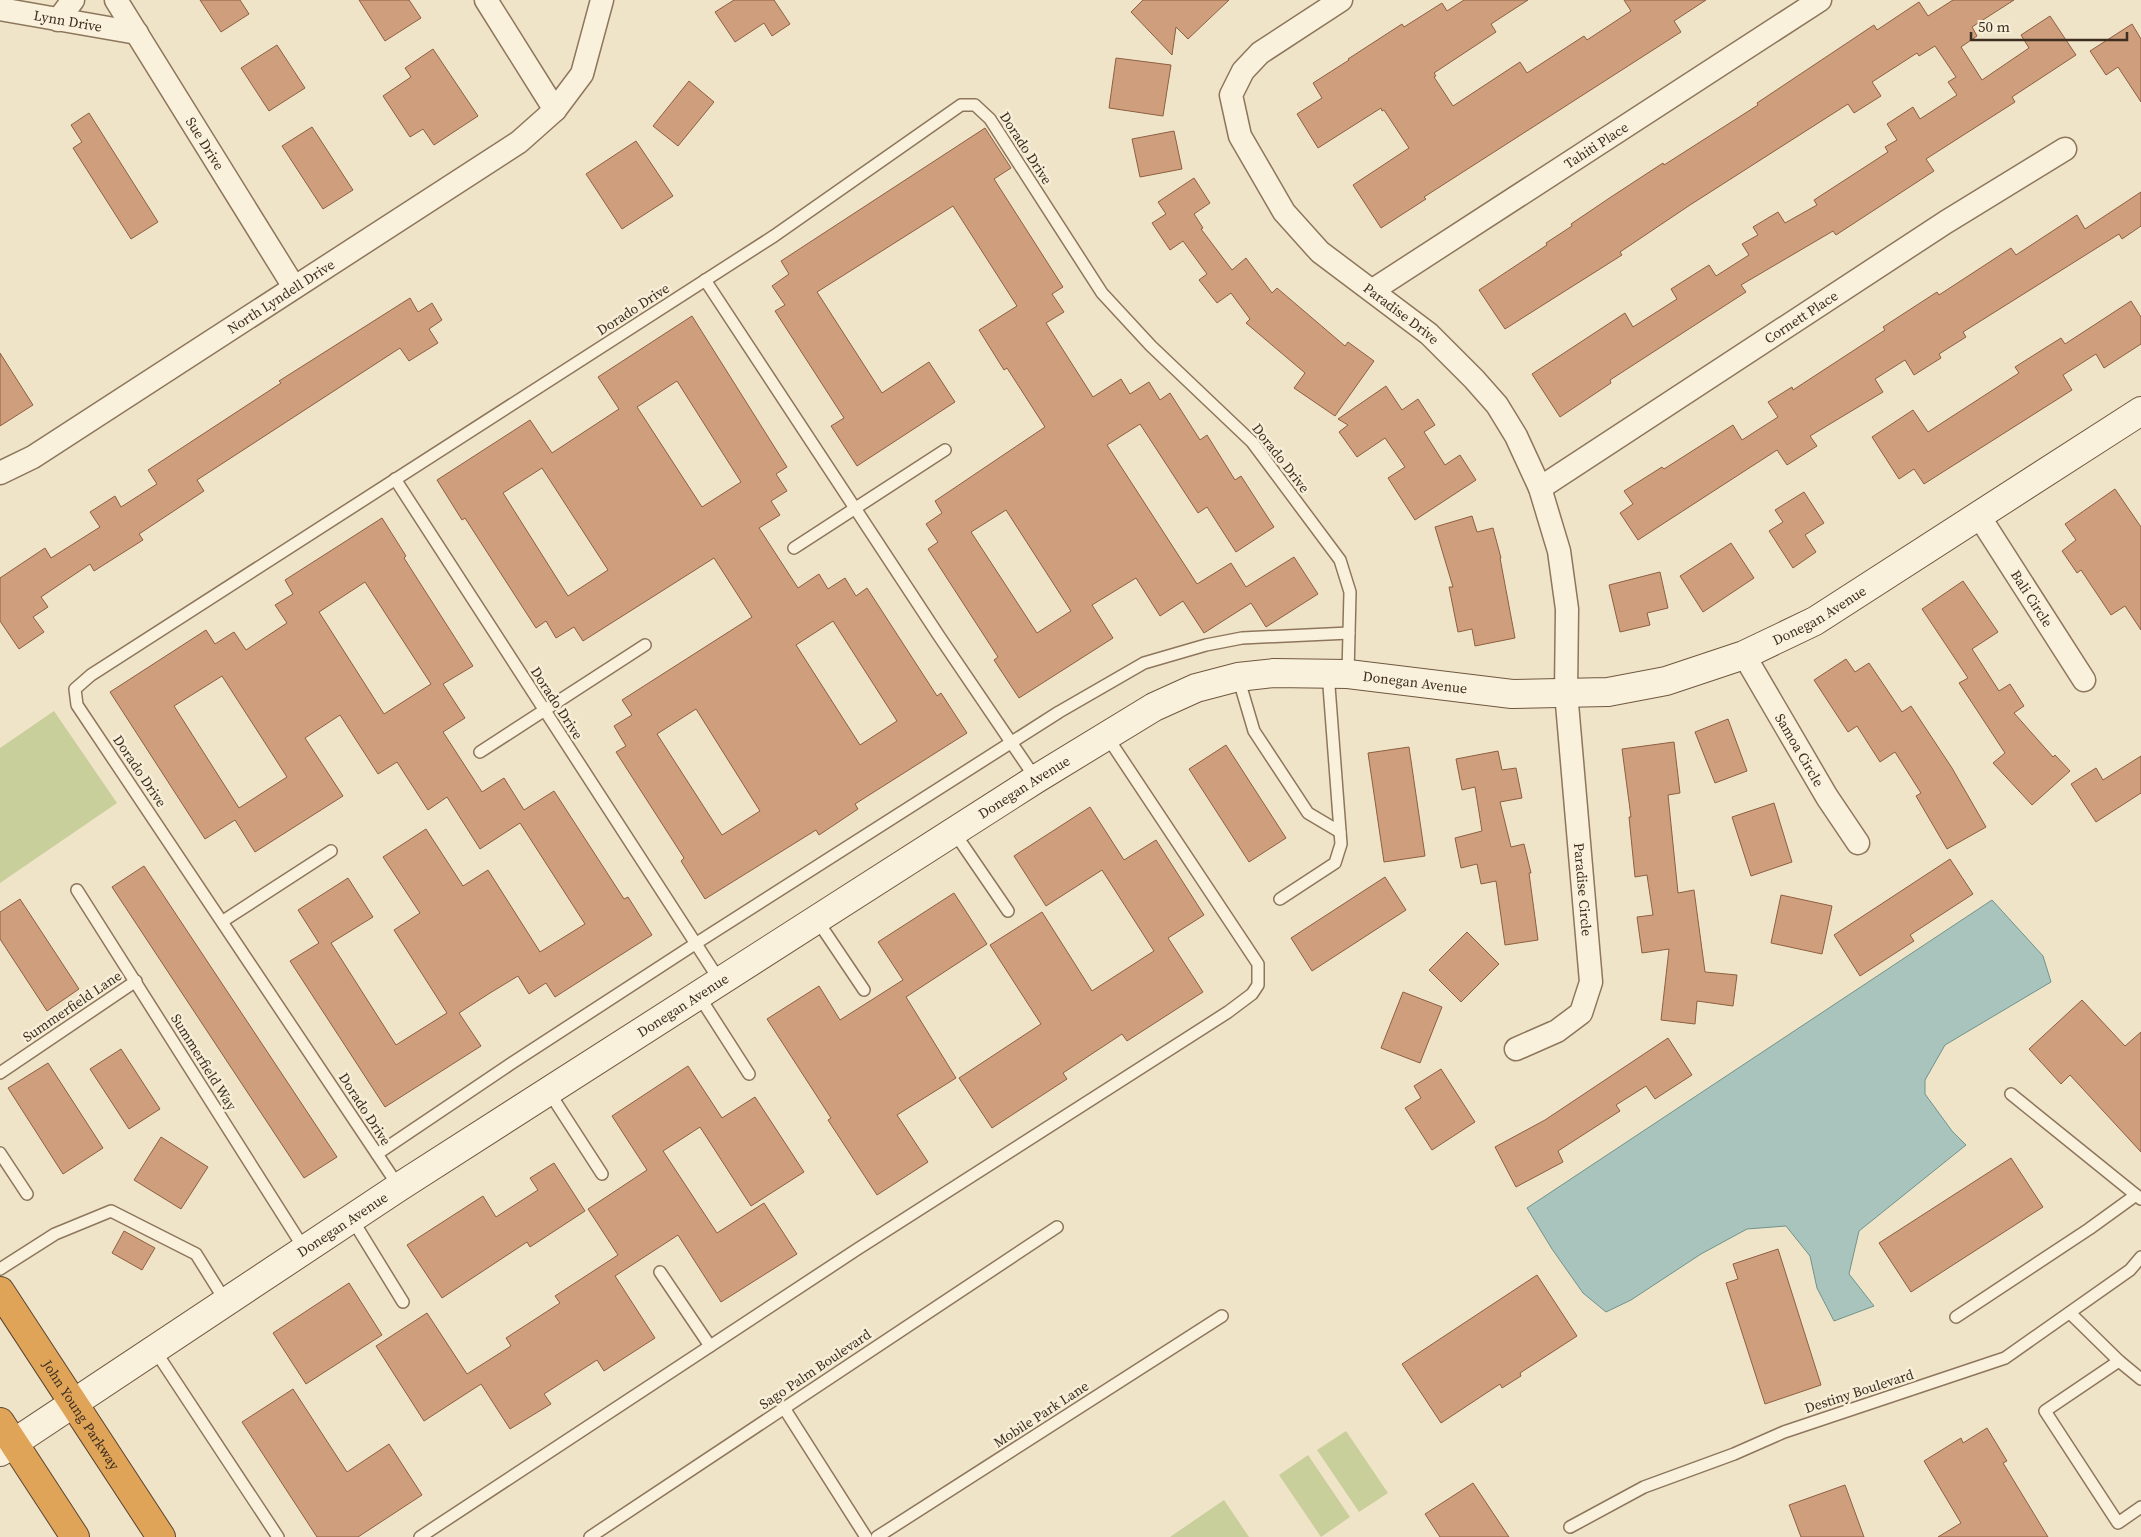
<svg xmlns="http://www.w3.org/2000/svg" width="2141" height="1537" font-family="'Source Serif 4',serif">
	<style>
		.green { fill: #c9cf9b }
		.water { fill: #a9c4bc; stroke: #6f938a }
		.building { fill: #cf9f7d; stroke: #8d5f41; fill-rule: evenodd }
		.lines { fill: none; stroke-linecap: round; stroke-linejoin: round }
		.lane-casing { stroke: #8d765c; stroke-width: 14 }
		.street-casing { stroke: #8d765c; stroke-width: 25 }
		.secondary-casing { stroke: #6f573f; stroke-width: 30 }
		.highway-casing { stroke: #5b4430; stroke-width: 30 }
		.lane { stroke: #faf1dc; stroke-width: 11 }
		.street { stroke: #faf1dc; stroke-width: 22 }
		.secondary { stroke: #faf1dc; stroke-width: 28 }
		.highway { stroke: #e0a458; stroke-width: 28 }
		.labels { text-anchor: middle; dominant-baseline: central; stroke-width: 5; stroke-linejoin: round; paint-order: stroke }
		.street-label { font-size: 14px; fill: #3d2e20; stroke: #f7eed8 }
	</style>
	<rect width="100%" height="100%" fill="#f0e4c8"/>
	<g class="green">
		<path d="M54 711 117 803 0 883V748Z"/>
		<path d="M1346 1431 1388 1493 1359 1512 1317 1450Z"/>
		<path d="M1308 1455 1350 1517 1321 1537 1279 1475Z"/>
		<path d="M1224 1500 1249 1537H1170Z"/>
	</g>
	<path class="water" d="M1992 900 2043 956 2051 982 1945 1045 1925 1080V1094L1952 1131 1966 1145 1859 1231 1849 1274 1874 1306 1834 1321 1817 1288 1810 1256 1786 1226 1747 1229 1701 1254 1631 1300 1606 1312 1583 1293 1552 1249 1527 1208Z"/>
	<g class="building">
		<path d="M200 0H240L249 14 221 32Z"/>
		<path d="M359 0H409L421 18 385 41Z"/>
		<path d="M734 0H774L790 24 772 36 764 23 735 42 715 12Z"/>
		<path d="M1143 0H1229L1188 39 1176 27 1172 55 1131 12Z"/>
		<path d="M1464 0H1528L1491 24 1496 32 1434 73 1436 76 1434 77 1453 106 1520 62 1527 73 1584 36 1587 40 1631 11 1624 0H1706L1674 21 1681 32 1424 197 1426 199 1381 228 1353 185 1409 148 1384 110 1382 111 1381 108 1318 148 1297 114 1322 98 1313 83 1349 60 1348 59 1402 24 1404 27 1442 3 1447 11Z"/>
		<path d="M1953 0H2014L1972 27 1977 36 1961 47 1982 80 2029 48 2021 35 2050 16 2076 55 2012 97 2015 102 1926 159 1934 171 1836 235 1833 231 1741 285 1746 292 1610 380 1611 383 1560 417 1532 374 1625 313 1633 327 1677 299 1671 289 1709 265 1716 276 1749 255 1742 244 1758 235 1753 227 1778 212 1785 223 1817 205 1814 200 1888 152 1885 147 1897 140 1887 124 1913 107 1920 119 1957 95 1948 82 1956 77 1935 46 1919 56 1917 53 1872 82 1881 96 1854 113 1848 104 1690 205 1620 252 1622 255 1505 329 1479 290 1547 245 1546 243 1572 226 1571 224 1611 197 1663 163 1664 165 1758 105 1757 103 1874 25 1877 30 1919 2 1928 16Z"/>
		<path d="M2132 24 2141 39V102L2118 67 2106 75 2090 51Z"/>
		<path d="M277 45 305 88 269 111 241 68Z"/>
		<path d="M433 49 478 116 434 145 423 129 410 137 383 96 411 77 405 68Z"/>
		<path d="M1116 58 1171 65 1163 116 1109 108Z"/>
		<path d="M689 81 714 102 678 146 653 126Z"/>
		<path d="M89 113 158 222 131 239 73 148 82 142 71 125Z"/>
		<path d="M312 127 353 190 323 209 282 146Z"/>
		<path d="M985 128 1011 168 994 179 1063 287 1052 294 1064 312 1046 323 1093 397 1121 379 1130 394 1149 382 1160 400 1170 393 1200 440 1207 435 1235 480 1241 476 1274 527 1236 552 1207 507 1198 513 1140 424 1107 445 1197 584 1231 563 1246 587 1294 557 1318 594 1266 627 1251 603 1204 633 1183 601 1160 616 1136 578 1092 605 1113 638 1019 698 994 660 998 657 928 549 938 542 926 524 942 513 935 501 1045 427 1007 368 1004 370 979 330 1017 306 953 206 817 292 882 393 929 362 955 402 857 466 831 426 844 418 775 311 785 305 772 286 789 274 781 261ZM1006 510 1071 611 1037 633 971 532Z"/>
		<path d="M1174 131 1182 169 1140 177 1132 139Z"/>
		<path d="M636 141 673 196 622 229 586 174Z"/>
		<path d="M1194 178 1210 203 1194 214 1203 228 1201 229 1232 270 1246 258 1272 293 1277 288 1345 346 1348 342 1374 361 1335 416 1294 388 1305 373 1246 323 1250 319 1231 293 1217 303 1199 280 1207 274 1183 241 1170 250 1152 223 1166 214 1158 202Z"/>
		<path d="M2141 192V226L2122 239 2119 234 1963 332 1966 337 1939 354 1941 358 1914 375 1905 360 1875 379 1883 392 1810 436 1817 446 1787 465 1777 450 1638 540 1620 513 1633 504 1624 491 1662 467 1664 469 1733 425 1742 440 1778 417 1768 402 1792 387 1793 390 1885 330 1883 327 1937 292 1939 295 2011 248 2016 255 2077 215 2085 229Z"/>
		<path d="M410 298 418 312 432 303 442 320 429 329 438 343 409 361 400 348 197 480 204 491 139 534 143 540 94 571 90 564 41 597 48 607 33 617 44 632 19 649 0 621V578L45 548 51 558 100 527 90 512 115 496 121 507 157 484 148 470 281 383 279 381Z"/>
		<path d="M2131 301 2141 317V344L2104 368 2096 354 2063 375 2072 390 1924 484 1914 469 1899 479 1872 437 1913 410 1928 432 2019 373 2015 367 2061 338 2065 344Z"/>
		<path d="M692 316 787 467 776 474 787 491 771 501 780 515 759 528 798 588 819 574 828 589 845 578 856 596 867 588 937 696 941 693 967 733 855 804 858 809 819 835 816 830 705 899 681 861 684 858 616 752 626 746 614 726 632 715 622 700 752 617 714 558 583 641 574 627 556 638 546 621 536 628 465 518 462 520 437 480 530 420 552 453 619 409 598 377ZM677 381 741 482 702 507 637 407ZM542 468 608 570 568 596 503 493ZM833 621 897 721 860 745 796 645ZM696 709 760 811 722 835 657 734Z"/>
		<path d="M0 353 33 405 0 426Z"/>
		<path d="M1386 386 1402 410 1418 399 1435 425 1424 432 1445 465 1460 455 1476 480 1415 520 1388 478 1405 467 1385 438 1357 457 1339 432 1348 425 1338 419Z"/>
		<path d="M2115 489 2141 527V630L2125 606 2111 615 2081 570 2077 573 2062 551 2076 540 2065 524Z"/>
		<path d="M1804 492 1824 523 1805 535 1816 552 1793 568 1769 531 1783 522 1775 510Z"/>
		<path d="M1472 516 1477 532 1493 528 1501 558H1500L1515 638 1475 646 1472 629 1458 632 1449 587H1453L1435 527Z"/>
		<path d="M382 518 406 556 404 558 473 666 443 684 465 718 443 732 482 792 504 778 524 810 554 791 624 899 628 897 652 935 555 997 546 983 529 994 518 976 490 993 459 1013 481 1046 385 1107 290 961 319 943 298 910 348 878 373 917 331 943 396 1045 447 1013 394 930 420 913 383 857 426 829 463 886 488 870 540 952 585 924 520 823 480 849 447 797 428 810 397 762 378 774 340 715 305 738 343 796 255 852 235 820 205 839 110 692 206 630 215 644 234 632 246 650 287 623 275 605 293 594 285 580ZM365 582 431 684 384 714 319 612ZM222 676 287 777 239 808 174 706Z"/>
		<path d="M1731 543 1754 578 1703 612 1680 576Z"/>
		<path d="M1660 572 1668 608 1647 613 1650 625 1620 632 1609 585Z"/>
		<path d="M1963 581 1998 632 1972 649 1999 691 2010 684 2024 706 2014 713 2053 757 2055 755 2070 771 2032 805 1993 763 2005 753 1959 683 1968 678 1922 609Z"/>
		<path d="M1846 659 1855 672 1869 663 1902 712 1911 706 1952 768 1986 827 1947 849 1916 796 1921 793 1895 752 1880 762 1857 726 1848 732 1814 680Z"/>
		<path d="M1728 719 1747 771 1715 783 1695 732Z"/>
		<path d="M1674 742 1680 793 1668 795 1678 893 1694 890 1705 972 1737 975 1733 1006 1697 1001 1695 1024 1661 1020 1669 949 1642 953 1637 917 1653 915 1647 875 1635 877 1629 817H1631L1622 749Z"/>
		<path d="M1226 745 1286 838 1249 862 1189 769Z"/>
		<path d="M1409 747 1425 856 1384 862 1368 753Z"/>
		<path d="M1498 751 1502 770 1516 768 1522 798 1500 802 1511 847 1524 844 1531 873H1529L1538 940 1505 945 1496 881 1481 884 1477 864 1461 868 1455 838 1482 831 1475 787 1462 790 1456 759Z"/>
		<path d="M2141 756V793L2096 822 2071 784 2096 768 2103 780Z"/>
		<path d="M1774 803 1792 862 1751 876 1732 817Z"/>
		<path d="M1090 807 1124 860 1156 840 1204 915 1168 938 1203 992 1127 1041 1122 1034 1063 1073 1067 1079 992 1128 959 1078 1041 1024 990 945 1042 912 1092 991 1154 951 1102 870 1046 906 1014 856Z"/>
		<path d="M1950 859 1973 894 1910 935 1914 941 1860 976 1834 935Z"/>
		<path d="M144 866 337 1157 304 1178 112 887Z"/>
		<path d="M1385 877 1406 910 1312 971 1291 938Z"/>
		<path d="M954 893 987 944 906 997 956 1078 897 1115 928 1162 877 1195 828 1120 831 1118 767 1019 819 986 840 1020 903 980 878 942Z"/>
		<path d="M1781 895 1832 906 1822 954 1771 943Z"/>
		<path d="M20 899 79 989 47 1011 0 939V912Z"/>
		<path d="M1467 932 1499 964 1461 1002 1429 970Z"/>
		<path d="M1403 992 1442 1007 1420 1063 1381 1048Z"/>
		<path d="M2082 1000 2125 1046 2141 1032V1152L2070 1075 2061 1084 2029 1049Z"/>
		<path d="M1668 1038 1692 1075 1655 1099 1646 1086 1616 1105 1620 1111 1558 1151 1563 1162 1516 1187 1495 1147 1545 1120Z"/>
		<path d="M121 1049 160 1109 129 1129 90 1069Z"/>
		<path d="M48 1063 103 1148 63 1174 8 1088Z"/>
		<path d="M688 1066 722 1118 755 1097 804 1172 751 1206 700 1127 663 1151 717 1233 764 1203 797 1254 721 1302 678 1235 615 1276 655 1338 604 1371 597 1360 544 1394 551 1404 510 1429 481 1384 424 1421 376 1346 427 1313 467 1374 511 1346 506 1338 560 1303 555 1296 618 1255 588 1209 647 1170 612 1116Z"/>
		<path d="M1441 1069 1475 1122 1432 1150 1405 1108 1421 1098 1414 1086Z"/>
		<path d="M161 1137 208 1167 181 1209 134 1180Z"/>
		<path d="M2011 1158 2043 1207 1911 1292 1879 1243Z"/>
		<path d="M554 1163 585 1211 530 1247 527 1242 442 1298 407 1245 483 1196 496 1217 538 1190 530 1178Z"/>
		<path d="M124 1231 155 1248 142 1270 112 1253Z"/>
		<path d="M1778 1249 1821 1385 1765 1404 1726 1283 1738 1279 1733 1264Z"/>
		<path d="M1537 1275 1577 1336 1520 1373 1521 1376 1502 1388 1500 1384 1441 1423 1402 1364Z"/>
		<path d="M349 1283 382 1335 306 1384 273 1333Z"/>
		<path d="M293 1389 347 1472 389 1444 422 1495 358 1537H317L242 1422Z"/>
		<path d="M1987 1428 2007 1461 2003 1463 2048 1537H1938L1961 1523 1924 1461 1961 1438 1963 1443Z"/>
		<path d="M1473 1483 1509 1537H1440L1425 1514Z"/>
		<path d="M1845 1485 1864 1537H1801L1789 1505Z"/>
	</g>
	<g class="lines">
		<defs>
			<g id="lane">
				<path d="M705 280 939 636 1036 779"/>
				<path d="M395 479 720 981"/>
				<path d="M794 548 945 450"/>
				<path d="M1238 677 1254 731 1308 813 1340 832"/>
				<path d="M480 752 645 645"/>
				<path d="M954 832 1008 911"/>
				<path d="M77 890 305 1250"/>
				<path d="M1280 899 1335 863 1341 844 1328 673"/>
				<path d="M817 920 864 990"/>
				<path d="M223 921 331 851"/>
				<path d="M699 996 749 1074"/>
				<path d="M0 1073 136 981"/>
				<path d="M549 1092 602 1174"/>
				<path d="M2011 1094 2141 1199"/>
				<path d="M0 1153 27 1194"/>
				<path d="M377 1154 512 1063 695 944 1059 712 1144 663 1206 645 1242 638 1349 633"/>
				<path d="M399 1187 77 705 75 689 91 675 774 236 961 105H975L990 119 1102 293 1151 346 1252 442 1340 560 1350 592 1348 674"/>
				<path d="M352 1219 403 1302"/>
				<path d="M0 1269 55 1234 111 1211 196 1254 226 1302"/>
				<path d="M660 1272 710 1346"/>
				<path d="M2070 1313 2119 1361 2141 1379"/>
				<path d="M1956 1317 2089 1229 2136 1195"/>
				<path d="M154 1349 278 1537"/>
				<path d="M2119 1361 2045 1411 2118 1523 2141 1507"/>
				<path d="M784 1408 866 1537"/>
				<path d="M1570 1527 1644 1487 1734 1454 1784 1432 2005 1358 2130 1270 2141 1257"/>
				<path d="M420 1537 856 1250 1228 1012 1252 994 1258 985V964L1106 735"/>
				<path d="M590 1537 1057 1227"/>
				<path d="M877 1537 1222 1316"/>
			</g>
			<g id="street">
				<path id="s1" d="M116 0 294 287"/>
				<path d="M486 0 555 110"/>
				<path id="s2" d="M1341 0 1260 53 1243 71 1231 95 1240 136 1284 212 1320 252 1429 334 1474 379 1497 405 1516 436 1540 488 1559 551 1567 609 1566 692 1591 982 1581 1013 1557 1031 1516 1049"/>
				<path id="s3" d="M0 9 137 33"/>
				<path d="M58 20 73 0"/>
				<path id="s4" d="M1373 290 1820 0"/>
				<path id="s5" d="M0 473 33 457 519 142 555 110 582 74 602 0"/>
				<path id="s6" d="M1540 488 1946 222 2065 149"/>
				<path id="s7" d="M1979 516 2084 680"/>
				<path id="s8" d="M1744 655 1827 797 1858 843"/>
			</g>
			<g id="secondary">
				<path id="s9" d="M0 1452 399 1187 1036 779 1154 707 1196 688 1238 677 1274 673 1348 674 1512 694 1608 692 1666 681 1744 655 1815 621 2141 411"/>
			</g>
			<g id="highway">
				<path id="s10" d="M0 1291 161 1537"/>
				<path d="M0 1422 75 1537"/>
			</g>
		</defs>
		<use href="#lane" class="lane-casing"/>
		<use href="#street" class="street-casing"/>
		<use href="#secondary" class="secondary-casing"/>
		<use href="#highway" class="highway-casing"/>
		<use href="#lane" class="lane"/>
		<use href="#street" class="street"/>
		<use href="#secondary" class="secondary"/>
		<use href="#highway" class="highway"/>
	</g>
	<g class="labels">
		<g class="street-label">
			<text stroke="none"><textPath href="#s3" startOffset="69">Lynn Drive</textPath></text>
			<text stroke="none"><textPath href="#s1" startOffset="169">Sue Drive</textPath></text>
			<text stroke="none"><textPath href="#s4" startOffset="266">Tahiti Place</textPath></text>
			<text transform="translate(1026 148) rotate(57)">Dorado Drive</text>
			<text stroke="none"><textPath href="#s5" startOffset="332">North Lyndell Drive</textPath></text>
			<text transform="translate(633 309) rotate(-33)">Dorado Drive</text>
			<text stroke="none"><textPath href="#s2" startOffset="434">Paradise Drive</textPath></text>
			<text stroke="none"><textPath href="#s6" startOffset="312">Cornett Place</textPath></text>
			<text transform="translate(1281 458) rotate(52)">Dorado Drive</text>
			<text stroke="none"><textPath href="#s7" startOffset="98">Bali Circle</textPath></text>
			<text stroke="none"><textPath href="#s9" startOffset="2061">Donegan Avenue</textPath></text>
			<text stroke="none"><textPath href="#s9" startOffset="1641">Donegan Avenue</textPath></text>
			<text transform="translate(557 703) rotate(57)">Dorado Drive</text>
			<text stroke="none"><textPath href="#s8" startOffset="110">Samoa Circle</textPath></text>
			<text transform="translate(140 771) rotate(56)">Dorado Drive</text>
			<text stroke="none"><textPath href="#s9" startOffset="1221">Donegan Avenue</textPath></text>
			<text stroke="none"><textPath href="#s2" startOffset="1066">Paradise Circle</textPath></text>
			<text transform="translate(72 1006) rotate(-34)">Summerfield Lane</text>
			<text stroke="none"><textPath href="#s9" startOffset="816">Donegan Avenue</textPath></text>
			<text transform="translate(204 1062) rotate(58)">Summerfield Way</text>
			<text transform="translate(365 1109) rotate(57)">Dorado Drive</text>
			<text stroke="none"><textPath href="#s9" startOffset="411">Donegan Avenue</textPath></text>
			<text transform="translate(815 1369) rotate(-34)">Sago Palm Boulevard</text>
			<text transform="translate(1859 1391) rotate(-18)">Destiny Boulevard</text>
			<text stroke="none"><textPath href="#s10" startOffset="148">John Young Parkway</textPath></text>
			<text transform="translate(1041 1414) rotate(-33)">Mobile Park Lane</text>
		</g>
	</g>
	<path d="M1971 32v8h156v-8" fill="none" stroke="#3d2e20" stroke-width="2.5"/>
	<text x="1978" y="32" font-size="15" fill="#3d2e20" stroke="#f7eed8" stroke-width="4" paint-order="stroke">50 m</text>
</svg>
